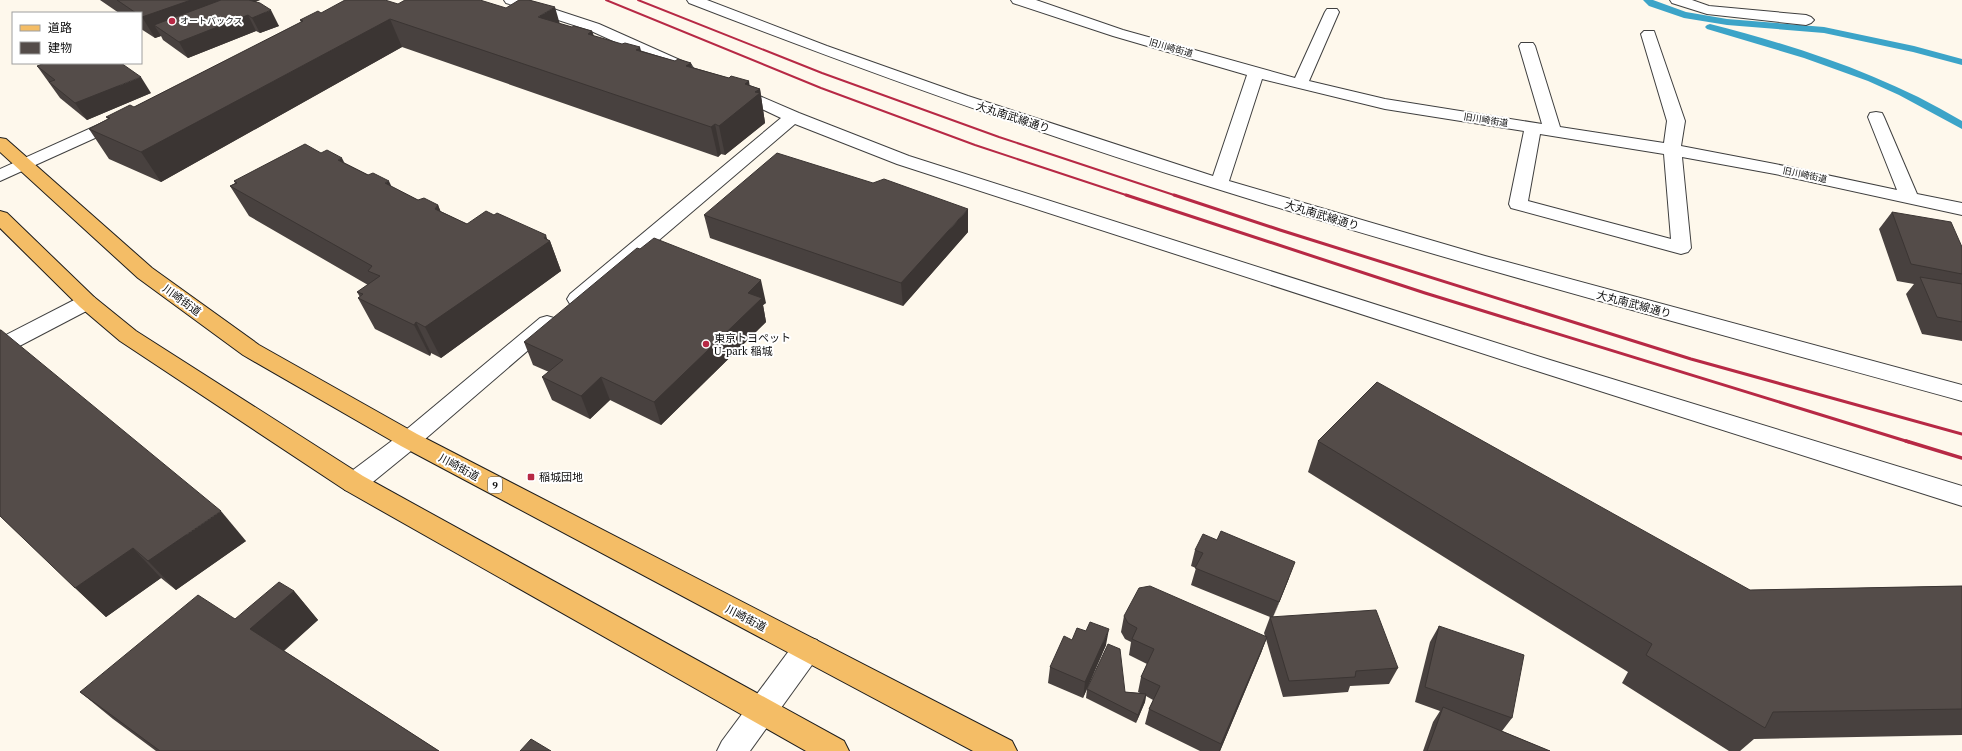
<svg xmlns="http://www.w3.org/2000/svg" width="1962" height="751" font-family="'PT Serif','Noto Sans JP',serif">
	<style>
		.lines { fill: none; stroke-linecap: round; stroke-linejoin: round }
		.stream { fill: #3ca4c8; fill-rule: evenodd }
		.minor-casing { stroke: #3f3f3f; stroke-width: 2 }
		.major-casing { stroke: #1d1d1d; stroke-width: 2 }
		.minor { fill: #fff; fill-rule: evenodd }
		.major { fill: #f4bd66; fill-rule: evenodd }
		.rail-far2 { stroke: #b72945; stroke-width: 2 }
		.rail-far1 { stroke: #b72945; stroke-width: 3 }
		.rail { stroke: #b72945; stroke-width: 3.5 }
		.wall { fill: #48413f }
		.shaded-wall { fill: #3b3533 }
		.building { fill: #544c49; stroke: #3b3533 }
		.poi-dot { fill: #b72945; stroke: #fff; stroke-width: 1.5 }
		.labels { text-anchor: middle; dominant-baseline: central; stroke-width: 4; stroke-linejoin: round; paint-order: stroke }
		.far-poi-label { font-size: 9px; fill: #0c0c0c; stroke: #fff; text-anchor: start }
		.far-street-label { font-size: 9px; fill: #0c0c0c; stroke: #fff }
		.shield { fill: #fff; stroke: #555; stroke-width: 1 }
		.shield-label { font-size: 10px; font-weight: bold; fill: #0c0c0c }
		.street-label { font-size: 11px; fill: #0c0c0c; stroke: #fff }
		.poi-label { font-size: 11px; fill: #0c0c0c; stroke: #fff; text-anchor: start }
	</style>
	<rect width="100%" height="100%" fill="#fef8ec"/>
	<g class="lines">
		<g class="stream">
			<path d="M1643 0H1653L1686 12 1727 19 1824 27 1914 46 1962 59V65L1913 52 1824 33 1727 25 1684 18 1649 6Z"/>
			<path d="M1710 24C1797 46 1885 75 1962 121V129L1899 95 1868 81 1804 58 1707 29 1705 27 1707 25Z"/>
		</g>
		<defs>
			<g id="minor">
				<path d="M504 0H526L599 24 691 65 693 68 691 71 685 73 679 71 589 30 506 3Z"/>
				<path d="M687 0H707L827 46 968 96 1213 176 1247 75 1113 36 1013 3 1011 0H1036L1123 30 1295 78 1325 12 1327 9H1337L1339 12 1309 81 1385 99 1542 124 1519 46 1521 43H1533L1535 46 1560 127 1664 143 1667 121 1641 34 1644 31H1654L1685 121 1681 146 1775 164 1897 190 1868 117 1870 113 1876 112 1882 113 1884 117 1917 194 1962 203V215L1775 174 1682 157 1691 248 1688 252 1681 254 1511 208 1509 204 1524 131 1385 109 1262 79 1229 181 1485 256 1962 385V401C1712 332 1461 265 1214 188 1036 133 862 70 689 3ZM1540 134 1664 154 1671 239 1528 201Z"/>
				<path d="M1670 0H1692L1709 6 1806 15 1811 17 1814 20 1811 23 1806 25 1707 14 1672 3Z"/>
				<path d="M734 85 799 113 909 156 1550 360 1962 486V506L1534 370 897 164 795 124 584 304 577 306 570 304 567 299 570 294 781 118 728 93 726 90 728 87Z"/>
				<path d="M120 115 126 116 129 120 126 124 0 181V169Z"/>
				<path d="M87 295 94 297 97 302 94 307 8 352 0 355V338L80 297Z"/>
				<path d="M547 316 554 318 557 323 554 328 417 446 363 490 354 492 345 490 342 483 345 476 401 434 540 318Z"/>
				<path d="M807 637 817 640 821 649 817 658 750 751H717L722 741 797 640Z"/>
			</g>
			<g id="major">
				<path d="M0 138 6 139 152 268 259 345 417 434 1012 741 1017 751H973L401 446 243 355 138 278 0 152Z"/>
				<path d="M0 211 7 213 94 297 136 331 363 476 844 741 849 751H806L345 490 120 341 80 307 0 228Z"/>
			</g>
		</defs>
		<use href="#minor" class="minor-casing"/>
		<use href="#major" class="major-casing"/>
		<use href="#minor" class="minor"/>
		<use href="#major" class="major"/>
		<g class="rail-far2">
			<path d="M606 0 821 88 975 145 1129 196"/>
			<path d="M638 0 822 73 999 137 1177 196"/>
		</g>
		<g class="rail-far1">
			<path d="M1126 195 1425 293 1909 442"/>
			<path d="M1174 195 1280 230 1691 359 1962 434"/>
		</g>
		<path class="rail" d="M1906 441 1962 458"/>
	</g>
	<g class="wall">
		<path d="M100 0H260L255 2 279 26 260 33 256 31 188 58 163 40 161 36 155 38 141 29V13H119Z"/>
		<path d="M398 4 560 24 572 27 592 31 594 36 675 61 691 63 692 67 729 78 749 81V85L760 89 765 123 725 155 721 154 718 157 402 47 161 182 109 159 89 129 108 119 106 117 134 107 301 22 300 20 321 13Z"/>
		<path d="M37 66 151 93 87 120 60 98Z"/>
		<path d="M321 153 345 163 418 200 438 205 440 211 467 224 547 239 550 241 561 271 441 358 431 353 430 356 375 329 358 298 360 297 357 292 368 285 249 216 230 186 235 183 234 181Z"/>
		<path d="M1892 212 1962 247V341L1922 334 1906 294 1914 284 1897 281 1879 229Z"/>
		<path d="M704 215 968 232 903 306 710 238Z"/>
		<path d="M766 303 763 305 766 322 661 425 610 400 590 419 552 400 542 377 549 372 533 365 524 342Z"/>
		<path d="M1318 441 1750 590 1962 586V735L1754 739 1740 751H1729L1622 683 1628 672 1308 472Z"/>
		<path d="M0 516 246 541 176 590 161 578 106 617Z"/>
		<path d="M1195 550 1289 578 1273 617 1398 668 1389 684 1350 686 1348 692 1283 697 1266 639 1261 653 1220 751H1200L1145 724 1149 709 1153 700 1146 696 1145 702 1136 723 1086 698 1087 689 1140 693 1138 692 1141 677 1147 664 1129 655 1131 642 1125 639 1121 632 1124 616 1265 636 1264 633 1270 617 1191 585 1196 568 1191 566Z"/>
		<path d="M294 591 318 620 284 651 439 751H156L113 719 80 692Z"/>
		<path d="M1439 626 1512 718 1502 731 1550 751H1423L1433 722 1440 711 1415 702 1430 642Z"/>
		<path d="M1072 640 1106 645 1083 698 1048 683 1050 667Z"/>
	</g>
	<g class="shaded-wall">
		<path d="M191 0H260L167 34 154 25 161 36 155 38 142 17Z"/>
		<path d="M555 7 563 35 538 17Z"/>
		<path d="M271 10 279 26 260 33 252 18Z"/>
		<path d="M248 15 256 31 188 58 179 42Z"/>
		<path d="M390 19 402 47 161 182 141 152Z"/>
		<path d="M592 31 600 60 588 34Z"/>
		<path d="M640 47 648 76 636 50Z"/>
		<path d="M691 63 697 92 686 66Z"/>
		<path d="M141 77 151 93 87 120 75 103Z"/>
		<path d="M749 81 752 100 755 92 760 89 765 123 725 155 719 126 745 84Z"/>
		<path d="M715 124 721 154 718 157 711 127Z"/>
		<path d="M342 158 357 188 338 160Z"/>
		<path d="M389 181 403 212 385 183Z"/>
		<path d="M438 205 451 236 435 209Z"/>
		<path d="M968 209V232L903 306 901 283Z"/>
		<path d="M546 235 548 242 550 241 561 271 441 358 425 327 544 238Z"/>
		<path d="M761 280 766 303 763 305 766 322 661 425 654 402 748 293Z"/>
		<path d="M416 322 431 353 430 356 414 325Z"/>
		<path d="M601 377 610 400 590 419 581 396Z"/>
		<path d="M221 511 246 541 176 590 148 561Z"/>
		<path d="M133 548 161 578 106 617 75 588Z"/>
		<path d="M1295 562 1289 578 1273 618 1279 602Z"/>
		<path d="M294 591 318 620 276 657 250 629Z"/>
		<path d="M1109 629 1106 645 1083 698 1085 682Z"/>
		<path d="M1267 637 1261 653 1220 751H1219Z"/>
		<path d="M1146 694 1145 702 1136 723 1138 715Z"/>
	</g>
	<g class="building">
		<path d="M117 0H191L142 17 141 16V13H136Z"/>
		<path d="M221 0H249L260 3 271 10 252 18 248 15 179 42 154 25Z"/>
		<path d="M345 0H385L398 4 405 0H480L506 8 519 0H529L555 7 538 17 572 27 574 26 592 31 588 34 622 44 625 43 640 47 636 50 675 61 678 59 691 63 686 66 729 78 731 76 749 81 745 84 760 89 755 92 760 93 719 126 715 124 711 127 390 19 141 152 89 129 110 118 106 117 130 105 134 107 303 21 300 20 318 11 321 13Z"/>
		<path d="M45 63H121L141 77 75 103 49 82 55 80 37 66Z"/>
		<path d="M305 144 321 153 327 150 342 158 338 160 368 175 373 173 389 181 385 183 418 200 424 198 438 205 435 209 467 224 486 211 494 215 497 213 546 235 544 238 550 241 425 327 416 322 414 325 358 298 363 294 357 292 380 276 368 271 372 266 230 186 237 183 234 181Z"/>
		<path d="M777 153 873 183 884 179 968 209 901 283 704 215Z"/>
		<path d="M1892 212 1951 222 1962 247V274L1911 264Z"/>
		<path d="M654 238 761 280 748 293 762 298 654 402 601 377 581 396 542 377 563 360 524 342 637 248 640 249Z"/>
		<path d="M1920 277 1962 284V322L1937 317Z"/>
		<path d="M0 330H1L221 511 148 561 133 548 75 588 0 516Z"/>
		<path d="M1377 382 1750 590 1962 586V709L1773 712 1765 728 1646 655 1652 644 1318 441Z"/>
		<path d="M1221 531 1295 562 1279 602 1195 568 1203 553 1195 550 1203 534 1217 540Z"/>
		<path d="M279 582 294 591 250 629 439 751H160L80 692 198 595 235 619Z"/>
		<path d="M1150 586 1267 637 1221 744 1149 709 1160 686 1141 677 1154 649 1132 639 1137 628 1128 623 1124 616 1139 588Z"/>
		<path d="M1376 610 1398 668 1356 671 1355 677 1289 681 1270 617Z"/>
		<path d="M1090 622 1109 629 1085 682 1050 667 1064 636 1072 640 1077 628 1086 631Z"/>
		<path d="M1439 626 1524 655 1512 718 1425 687Z"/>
		<path d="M1108 644 1120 649 1125 692 1146 694 1138 715 1087 689Z"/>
		<path d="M1443 707 1550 751H1427Z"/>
		<path d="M531 739 551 751H520Z"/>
	</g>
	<g class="poi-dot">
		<circle cx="172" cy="21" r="4"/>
		<circle cx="706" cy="344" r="4"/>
		<rect x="527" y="473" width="8" height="8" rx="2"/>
	</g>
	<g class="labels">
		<g class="far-poi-label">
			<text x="180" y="21">オートバックス</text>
		</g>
		<g class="far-street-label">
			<text transform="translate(1171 48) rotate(16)">旧川崎街道</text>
			<text transform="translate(1486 120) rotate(9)">旧川崎街道</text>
			<text transform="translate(1805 175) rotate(12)">旧川崎街道</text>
		</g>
		<rect class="shield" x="488" y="477" width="14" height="16" rx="3"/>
		<g class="shield-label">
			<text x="495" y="485">9</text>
		</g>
		<g class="street-label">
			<text transform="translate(1013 117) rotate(18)">大丸南武線通り</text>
			<text transform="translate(1322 215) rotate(17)">大丸南武線通り</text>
			<text transform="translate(182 300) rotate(36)">川崎街道</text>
			<text transform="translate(1634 304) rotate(15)">大丸南武線通り</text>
			<text transform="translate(459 467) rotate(28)">川崎街道</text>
			<text transform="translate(746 618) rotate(27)">川崎街道</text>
		</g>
		<g class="poi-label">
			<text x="714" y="338">東京トヨペット<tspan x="714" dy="13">U-park 稲城</tspan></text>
			<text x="539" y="477">稲城団地</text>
		</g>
	</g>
	<rect x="12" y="12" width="130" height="52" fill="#ffffff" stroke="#9e9e9e"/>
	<rect x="20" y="25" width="20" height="6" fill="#f4bd66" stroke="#9e9e9e"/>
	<text x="48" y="32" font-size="12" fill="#0c0c0c">道路</text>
	<rect x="20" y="42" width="20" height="12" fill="#544c49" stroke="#9e9e9e"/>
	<text x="48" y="52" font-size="12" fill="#0c0c0c">建物</text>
</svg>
